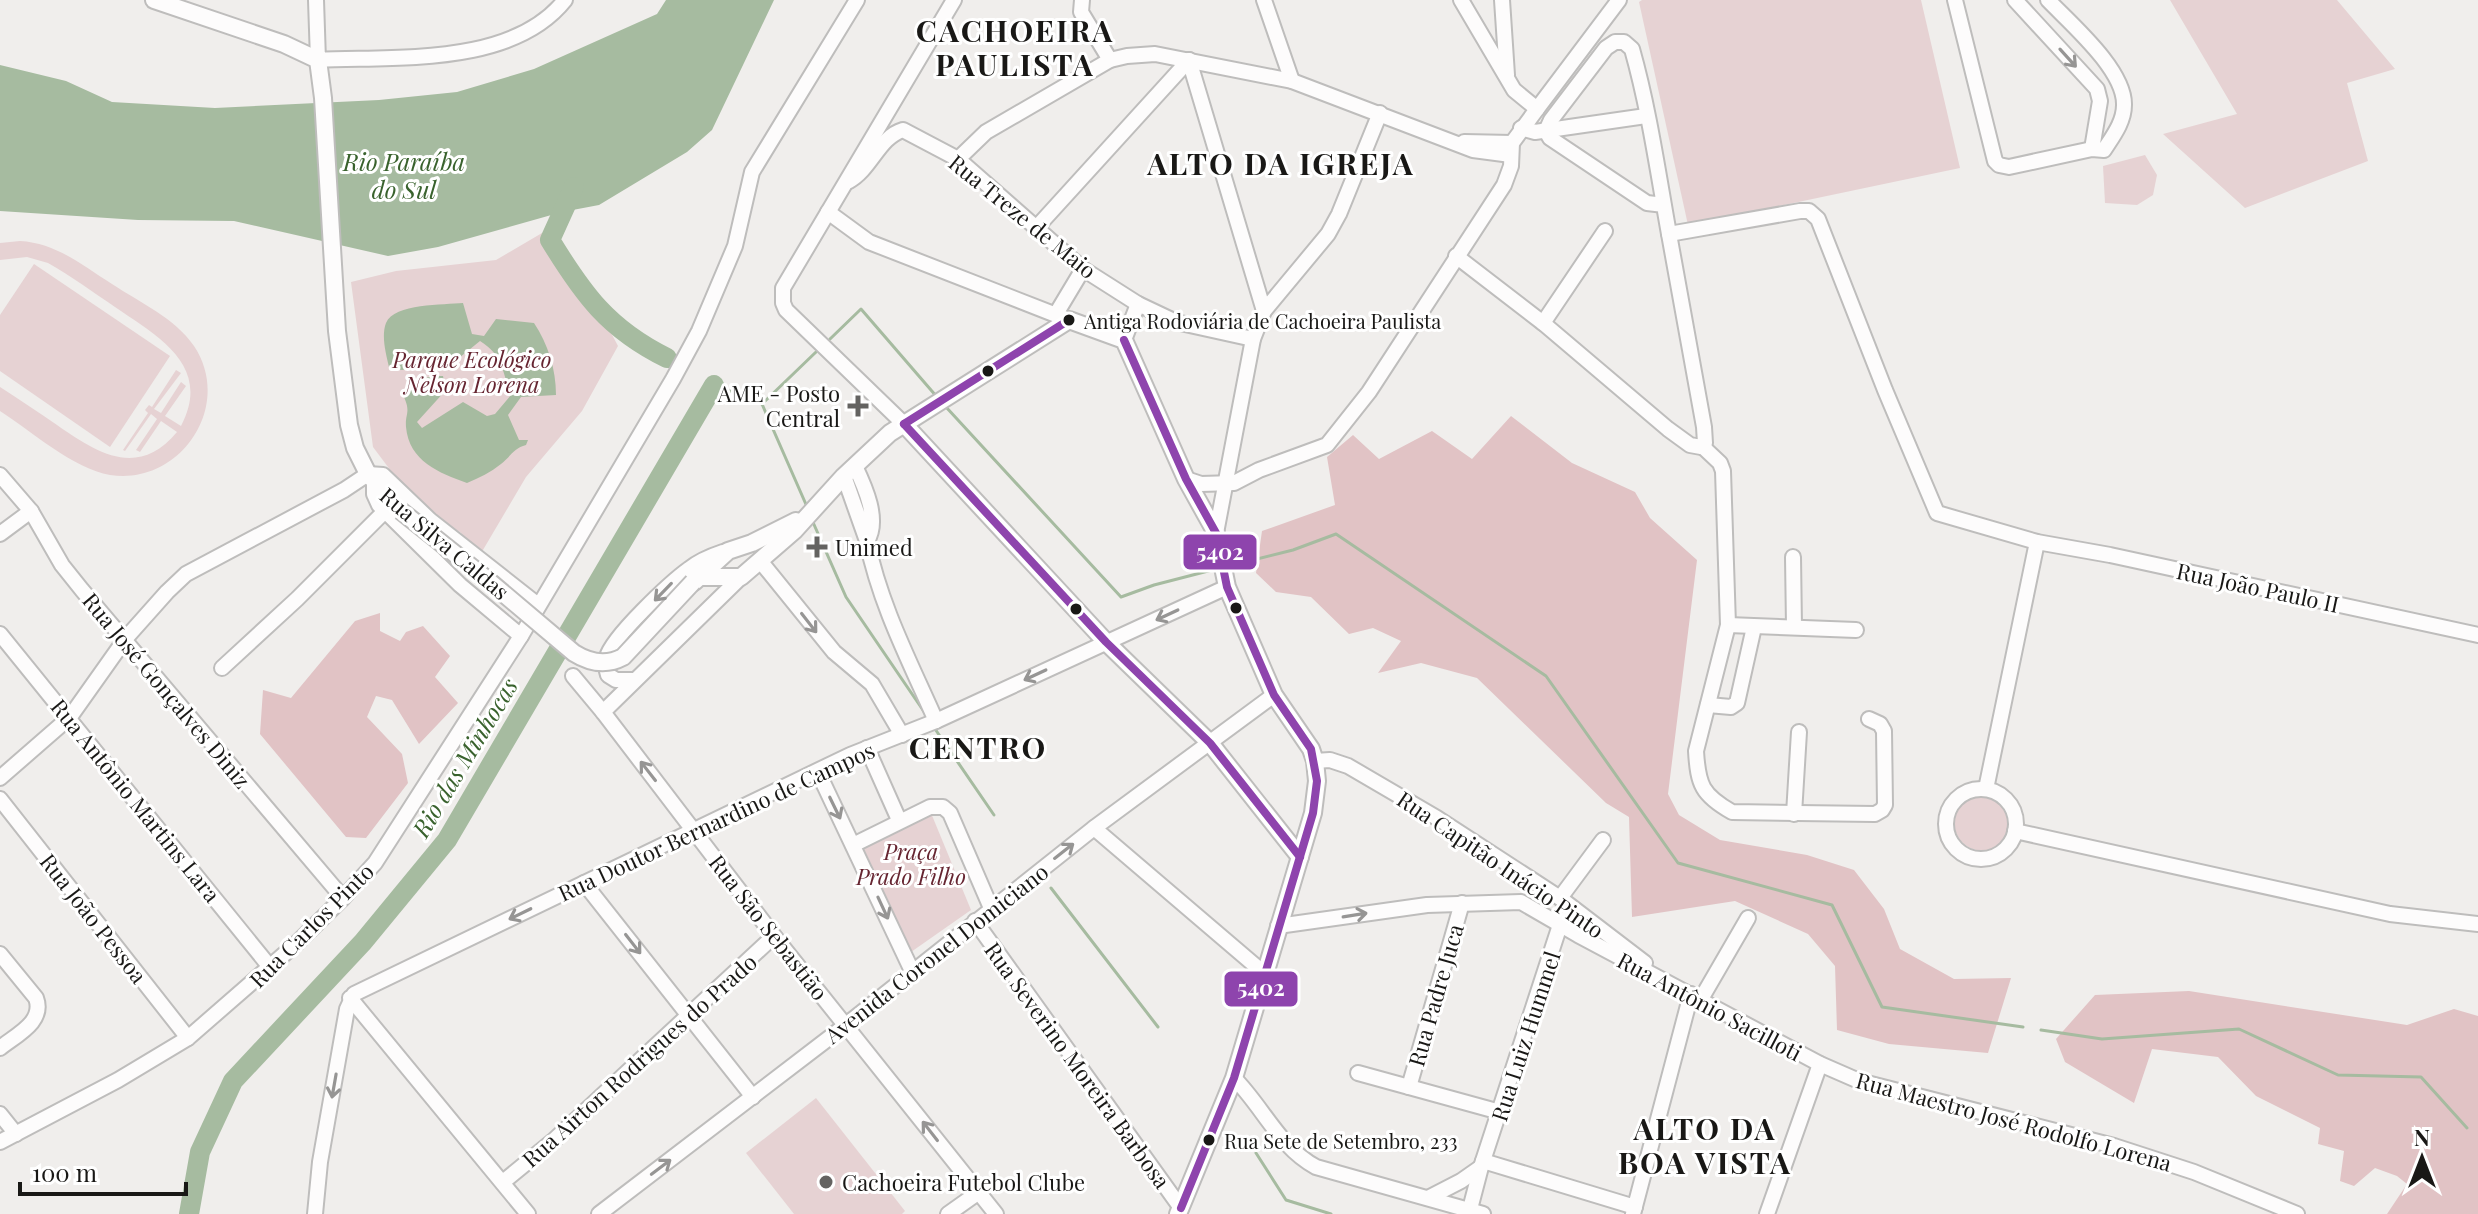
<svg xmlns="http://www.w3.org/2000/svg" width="2478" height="1214" font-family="'Playfair Display',serif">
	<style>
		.green { fill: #e6d2d3 }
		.forest { fill: #e1c3c5 }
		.water { fill: #a6bba0 }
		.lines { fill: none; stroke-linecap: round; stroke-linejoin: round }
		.stream { stroke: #a6bba0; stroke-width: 3 }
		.river { stroke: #a6bba0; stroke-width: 20 }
		.minor-casing { stroke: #bebdbc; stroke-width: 18 }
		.major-casing { stroke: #bebdbc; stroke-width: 20 }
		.minor { stroke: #fdfcfc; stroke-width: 14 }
		.major { stroke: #fdfcfc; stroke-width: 16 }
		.major-bridge-casing { stroke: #bebdbc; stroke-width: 20; stroke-linecap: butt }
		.major-bridge { stroke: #fdfcfc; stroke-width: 16 }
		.bus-1-casing { stroke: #fff; stroke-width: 14 }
		.bus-1 { stroke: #8e44ad; stroke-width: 8 }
		.oneway { stroke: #969594 }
		.bus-dot { fill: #191816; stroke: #fff; stroke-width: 3 }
		.poi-dot { fill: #646361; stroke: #fff; stroke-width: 3 }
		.labels { text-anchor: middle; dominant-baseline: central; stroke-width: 6; stroke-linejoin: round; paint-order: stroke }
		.bus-label { font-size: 20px; fill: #191816; stroke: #fff; text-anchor: start }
		.street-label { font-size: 22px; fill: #191816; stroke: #fff }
		.park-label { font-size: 22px; font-style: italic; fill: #662531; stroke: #fff }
		.poi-label { font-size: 22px; fill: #191816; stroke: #fff; text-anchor: start }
		.water-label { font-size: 24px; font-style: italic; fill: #39622d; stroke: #fff }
		.district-label { font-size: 30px; font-weight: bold; letter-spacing: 2px; fill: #191816; stroke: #fff }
		.line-badge { stroke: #fff; stroke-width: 3 }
		.badge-label { font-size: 22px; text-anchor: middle; font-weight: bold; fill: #fff }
	</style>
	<rect width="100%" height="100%" fill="#f0eeec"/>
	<g class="green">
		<path d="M1642 0H1921L1960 168 1688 225 1639 2Z"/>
		<path d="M2170 0H2337L2395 69 2347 83 2368 161 2245 208 2163 134 2237 114Z"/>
		<path d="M2145 155 2157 175 2153 195 2137 205 2105 203 2103 166Z"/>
		<path d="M542 233 568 269 590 293 618 346 582 411 526 477 480 555 460 532 432 516 412 499 373 447 351 282 396 271 496 260Z"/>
		<path d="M20 241C56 243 82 265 112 284 139 302 175 318 194 346 234 406 180 486 110 475 74 469 31 431 0 411V387C19 399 38 412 57 425 97 453 138 479 177 432L161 421 140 452 136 450 157 419 151 414 125 451 123 450 148 413 145 410 149 405 152 407 176 370 181 373 154 409 161 413 181 382 186 386 165 416 181 426C213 365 157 336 115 307 93 292 71 276 48 263L27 257 0 260V243Z"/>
		<path d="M34 264 170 356 110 447 0 371V315Z"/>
		<circle cx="1983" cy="822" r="29"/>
		<path d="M931 813 971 910 911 952 863 847Z"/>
		<path d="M816 1098 905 1211 902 1214H794L746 1153Z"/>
	</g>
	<g class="forest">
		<path d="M1511 416 1572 463 1635 492 1650 518 1697 560 1668 794 1679 815 1720 840 1807 855 1854 870 1884 909 1900 949 1954 979 2011 978 1988 1053 1889 1044 1837 1030 1835 966 1808 934 1735 901 1632 917 1629 817 1606 803 1477 678 1421 663 1378 673 1401 641 1373 628 1349 634 1311 597 1276 592 1256 573 1262 531 1335 505 1327 457 1353 435 1379 459 1432 431 1472 459Z"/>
		<path d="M380 613V631L400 641 406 632 423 626 450 656 435 677 458 703 419 744 392 700 376 696 367 717 402 754 408 783 366 838 346 837 260 734 263 690 291 698 355 621Z"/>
		<path d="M2189 991 2407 1025 2454 1009 2478 1016V1214H2387L2407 1184 2397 1176 2375 1168 2354 1186 2340 1181 2344 1151 2318 1144 2320 1128 2256 1096 2218 1057 2152 1049 2134 1103 2065 1062 2056 1039 2095 995Z"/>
	</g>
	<g class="water">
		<path d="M666 0H774L712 130 687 152 599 205 562 212 438 247 388 256 234 221 138 220 0 211V65L66 81 112 102 215 108 379 100 457 92 534 69 657 14Z"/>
		<path d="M463 303 472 334 484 336 496 319 534 323C548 344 556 369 556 395L521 397 508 415 519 440H528L526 445C514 448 510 457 501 464 491 472 479 478 467 483 439 473 409 461 406 427 405 413 411 413 404 397 415 380 423 376 443 376L446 390 417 422 422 428 463 402 487 416 495 414 511 395C502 372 504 356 480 341L459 358 440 360 425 367 402 370 389 367C386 354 381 336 386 323 394 303 444 305 463 303Z"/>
	</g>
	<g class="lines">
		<g class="stream">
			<path d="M830 339 861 309 937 397"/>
			<path d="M714 385 762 404 808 509"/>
			<path d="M762 404 816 352"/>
			<path d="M946 407 1121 597 1154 585 1216 569"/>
			<path d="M812 520 846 597 927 716"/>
			<path d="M1229 566 1293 550 1336 534 1546 676 1678 863 1832 905 1882 1007 2023 1027"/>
			<path d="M933 726 994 815"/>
			<path d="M1051 888 1158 1027"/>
			<path d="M2041 1030 2102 1039 2239 1029 2338 1075 2421 1077 2467 1128"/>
			<path d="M1256 1153 1286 1200 1331 1214"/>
		</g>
		<g class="river">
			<path d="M574 187 550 240C583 294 608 329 667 358"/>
			<path d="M189 1214 200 1152 233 1081 363 942 447 840 714 385"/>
		</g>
		<defs>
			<g id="minor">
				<path d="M316 0 318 60C395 56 512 67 565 0"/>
				<path d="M1082 0 1081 12 1110 60"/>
				<path d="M1264 0 1292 81"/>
				<path d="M1502 0 1507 75"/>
				<path d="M1955 0 1995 161 1999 165 2009 167 2092 149 2104 150C2113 136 2124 122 2124 105 2125 70 2071 24 2048 0"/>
				<path d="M2015 0 2097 89 2100 101 2092 149"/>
				<path d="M1189 60 1264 311 1253 339 1216 533"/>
				<path d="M1537 109 1619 0"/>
				<path d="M1521 128 1535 132 1646 116"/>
				<path d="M1464 142 1512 143"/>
				<path d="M958 159 986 132 1110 60 1127 56 1155 54 1292 81 1473 150 1511 155"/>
				<path d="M849 181C871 169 879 137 903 130L958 159 1083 269 1138 304 1176 322 1253 339"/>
				<path d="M828 212 869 242 1069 320"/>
				<path d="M1037 227 1189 60"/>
				<path d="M1669 234 1800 211H1809L1818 219 1885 390 1937 513 2037 542 2110 555 2478 635"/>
				<path d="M1456 256 1543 323 1668 429 1690 445 1701 447 1705 443 1704 427 1669 234C1658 173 1649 109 1632 49L1624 42H1615L1606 48 1551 120 1546 131 1550 138 1647 203 1664 205"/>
				<path d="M1264 311 1328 234 1339 214 1380 113"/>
				<path d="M1056 314 1083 269"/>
				<path d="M1543 323 1605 231"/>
				<path d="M1124 340 1138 304"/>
				<path d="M904 424 786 310 783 303V288L954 0"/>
				<path d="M1703 447 1720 463 1723 471 1728 625 1696 751C1698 785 1702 795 1732 812L1875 814 1882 810 1885 805 1884 731 1880 724 1869 719"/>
				<path d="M0 475 31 511 62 565 82 590 343 898"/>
				<path d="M844 476 867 541C880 520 865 487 855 466"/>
				<path d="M1186 479 1201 484 1234 483 1259 470 1327 445 1369 392 1504 185 1511 166 1512 143 1537 109 1514 90 1461 0"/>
				<path d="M374 482V494L379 505 460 585 521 636"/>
				<path d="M0 534 31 511"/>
				<path d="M867 541C880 605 910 662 936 721"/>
				<path d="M1793 557 1794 627"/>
				<path d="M761 562 834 652 872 684 902 735"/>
				<path d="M1728 625 1856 630"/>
				<path d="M0 634 270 967"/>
				<path d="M222 668 297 599 385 511"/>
				<path d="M573 676 603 712 774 936 996 1214"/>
				<path d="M633 680H616L608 675C606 669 605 664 607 657 612 637 671 582 689 569 699 561 711 556 723 552"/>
				<path d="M1708 705 1731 707 1737 703 1754 627"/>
				<path d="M603 712 741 577"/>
				<path d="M867 748 899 820"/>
				<path d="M1315 761 1330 760 1348 766 1437 818 1560 898 1645 963"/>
				<path d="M818 772 912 971"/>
				<path d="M0 778 70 717 126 638 167 592 186 574 344 490 368 474 383 475 430 520 538 605"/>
				<path d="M1986 789 2037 542"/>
				<circle cx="1981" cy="824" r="35"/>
				<path d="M0 799 188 1038"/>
				<path d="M1794 814 1799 732"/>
				<path d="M1094 828 1265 974"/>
				<path d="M2015 831 2390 914 2478 924"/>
				<path d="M853 845 930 807H943L950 813 991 908"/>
				<path d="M584 883 753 1097"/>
				<path d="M1560 898 1603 840"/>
				<path d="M975 921 1181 1208"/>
				<path d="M1278 926 1427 905 1521 902 1578 935 1820 1064 1859 1081 2114 1146 2194 1172 2297 1214"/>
				<path d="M0 954 36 998C45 1022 16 1035 0 1048"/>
				<path d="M350 998 528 1214"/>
				<path d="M1701 999 1748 918"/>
				<path d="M1358 1073 1500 1112"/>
				<path d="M1234 1078C1263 1107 1279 1147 1316 1167L1483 1214"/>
				<path d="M1409 1087 1462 903"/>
				<path d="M0 1114 16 1134"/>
				<path d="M0 1142 118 1080 188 1038 297 943 343 898 375 863 521 636 673 379 699 331 735 246 752 172 857 0"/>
				<path d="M1483 1161 1635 1207"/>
				<path d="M503 1182 553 1141 774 936"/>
				<path d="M1428 1198 1461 1181 1481 1167"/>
				<path d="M1470 1209 1481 1167 1560 925 1566 918"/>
				<path d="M315 1214 320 1162 347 1009 354 994 850 755 936 721 1227 587"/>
				<path d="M599 1214 846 1025 1094 828 1274 695"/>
				<path d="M948 1214 979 1192"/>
				<path d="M1633 1214 1691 994"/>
				<path d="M1767 1214 1820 1064"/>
			</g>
			<g id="major">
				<path d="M154 0 284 44 318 60 323 98 337 331 349 425 355 448 368 474 401 511"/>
				<path d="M904 424 1106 642 1210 743 1300 857"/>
				<path d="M698 577H741L794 531 844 476 890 433 1069 320 1124 340 1186 479 1216 533 1227 587 1274 695 1311 749 1315 761 1317 781 1313 813 1234 1078 1178 1214"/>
				<path d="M694 582 728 551 752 543 796 521"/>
			</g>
		</defs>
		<use href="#minor" class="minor-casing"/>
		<use href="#major" class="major-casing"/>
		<use href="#minor" class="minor"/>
		<use href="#major" class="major"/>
		<defs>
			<path id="major-bridge" d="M401 511 484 577 574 653C590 663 606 666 623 657L693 582"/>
		</defs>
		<use href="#major-bridge" class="major-bridge-casing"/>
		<use href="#major-bridge" class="major-bridge"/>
		<defs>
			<g id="bus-1">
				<path d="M1124 340 1186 479 1216 533 1227 587 1274 695 1311 749 1317 781 1313 813 1234 1078 1181 1208"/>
				<path d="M904 424 1106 642 1210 743 1300 857"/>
				<path d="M904 424 1069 320"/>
			</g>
		</defs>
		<use href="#bus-1" class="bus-1-casing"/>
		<use href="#bus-1" class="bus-1"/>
	</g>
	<defs><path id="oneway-shaft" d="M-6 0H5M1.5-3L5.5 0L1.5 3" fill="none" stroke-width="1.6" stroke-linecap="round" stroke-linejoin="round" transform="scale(2)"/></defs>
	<g class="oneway">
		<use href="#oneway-shaft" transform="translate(2068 58) rotate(48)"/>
		<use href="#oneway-shaft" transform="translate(663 592) rotate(134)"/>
		<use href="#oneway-shaft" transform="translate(1167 615) rotate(155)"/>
		<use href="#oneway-shaft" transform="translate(809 623) rotate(52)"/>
		<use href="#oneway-shaft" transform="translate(1035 675) rotate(155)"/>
		<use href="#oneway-shaft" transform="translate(648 771) rotate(-128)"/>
		<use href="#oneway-shaft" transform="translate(835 808) rotate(64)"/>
		<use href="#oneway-shaft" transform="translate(1064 851) rotate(-38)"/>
		<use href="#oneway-shaft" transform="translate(883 908) rotate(65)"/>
		<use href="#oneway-shaft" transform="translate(520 914) rotate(154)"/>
		<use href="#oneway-shaft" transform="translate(1355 915) rotate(-9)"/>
		<use href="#oneway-shaft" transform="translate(633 944) rotate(52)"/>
		<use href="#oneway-shaft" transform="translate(334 1086) rotate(100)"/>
		<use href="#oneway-shaft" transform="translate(930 1131) rotate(-128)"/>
		<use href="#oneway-shaft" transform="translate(661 1167) rotate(-37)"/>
	</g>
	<g class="bus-dot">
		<circle cx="1069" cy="320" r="7"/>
		<circle cx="988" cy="371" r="7"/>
		<circle cx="1236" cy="608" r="7"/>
		<circle cx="1076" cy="609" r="7"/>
		<circle cx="1209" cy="1140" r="7"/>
	</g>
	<g class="poi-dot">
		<path d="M854 394h8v8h8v8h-8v8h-8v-8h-8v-8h8z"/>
		<path d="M813 535h8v8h8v8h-8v8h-8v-8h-8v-8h8z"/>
		<circle cx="826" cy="1182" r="8"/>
	</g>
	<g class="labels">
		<g class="bus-label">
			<text x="1084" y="320">Antiga Rodoviária de Cachoeira Paulista</text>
			<text x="1224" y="1140">Rua Sete de Setembro, 233</text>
		</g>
		<g class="street-label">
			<text transform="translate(1023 216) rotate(39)">Rua Treze de Maio</text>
			<text transform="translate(445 543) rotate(40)">Rua Silva Caldas</text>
			<text transform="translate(2258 587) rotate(12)">Rua João Paulo II</text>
			<text transform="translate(167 690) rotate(50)">Rua José Gonçalves Diniz</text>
			<text transform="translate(136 800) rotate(51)">Rua Antônio Martins Lara</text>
			<text transform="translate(716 821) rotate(-25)">Rua Doutor Bernardino de Campos</text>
			<text transform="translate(1501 864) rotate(34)">Rua Capitão Inácio Pinto</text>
			<text transform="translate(94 918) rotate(52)">Rua João Pessoa</text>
			<text transform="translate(311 925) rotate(-45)">Rua Carlos Pinto</text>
			<text transform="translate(769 927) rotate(52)">Rua São Sebastião</text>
			<text transform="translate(936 953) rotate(-38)">Avenida Coronel Domiciano</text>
			<text transform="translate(1435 995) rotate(-74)">Rua Padre Juca</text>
			<text transform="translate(1710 1006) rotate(28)">Rua Antônio Sacilloti</text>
			<text transform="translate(1525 1036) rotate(-72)">Rua Luiz Hummel</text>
			<text transform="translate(639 1060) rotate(-42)">Rua Airton Rodrigues do Prado</text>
			<text transform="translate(1078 1065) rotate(54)">Rua Severino Moreira Barbosa</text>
			<text transform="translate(2014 1121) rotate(15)">Rua Maestro José Rodolfo Lorena</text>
		</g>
		<g class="park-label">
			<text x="472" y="359">Parque Ecológico<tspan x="472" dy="25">Nelson Lorena</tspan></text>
			<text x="911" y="851">Praça<tspan x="911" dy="25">Prado Filho</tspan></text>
		</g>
		<g class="poi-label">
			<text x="840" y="393" text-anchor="end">AME - Posto<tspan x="840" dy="25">Central</tspan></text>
			<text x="835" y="547">Unimed</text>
			<text x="842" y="1182">Cachoeira Futebol Clube</text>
		</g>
		<g class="water-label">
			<text x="404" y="161">Rio Paraíba<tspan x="404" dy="28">do Sul</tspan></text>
			<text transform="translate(464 757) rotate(-59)">Rio das Minhocas</text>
		</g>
		<g class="district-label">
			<text x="1015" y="30">CACHOEIRA<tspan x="1015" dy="34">PAULISTA</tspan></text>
			<text x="1281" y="163">ALTO DA IGREJA</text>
			<text x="978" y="747">CENTRO</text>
			<text x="1705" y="1128">ALTO DA<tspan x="1705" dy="34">BOA VISTA</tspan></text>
		</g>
	</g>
	<g class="line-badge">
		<rect x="1182" y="533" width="76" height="38" rx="8" fill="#8e44ad"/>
		<rect x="1223" y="970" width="76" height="38" rx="8" fill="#8e44ad"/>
	</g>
	<g class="badge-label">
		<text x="1220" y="560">5402</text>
		<text x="1261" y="996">5402</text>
	</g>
	<g transform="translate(2422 1158)" stroke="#ffffff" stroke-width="6" paint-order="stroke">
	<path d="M0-6L14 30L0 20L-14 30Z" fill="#191816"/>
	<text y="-12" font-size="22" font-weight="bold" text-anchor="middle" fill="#191816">N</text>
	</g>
	<path d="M20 1182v12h166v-12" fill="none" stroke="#191816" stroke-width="4"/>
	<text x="32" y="1182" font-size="24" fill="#191816" stroke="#ffffff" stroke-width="6" paint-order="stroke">100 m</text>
</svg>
